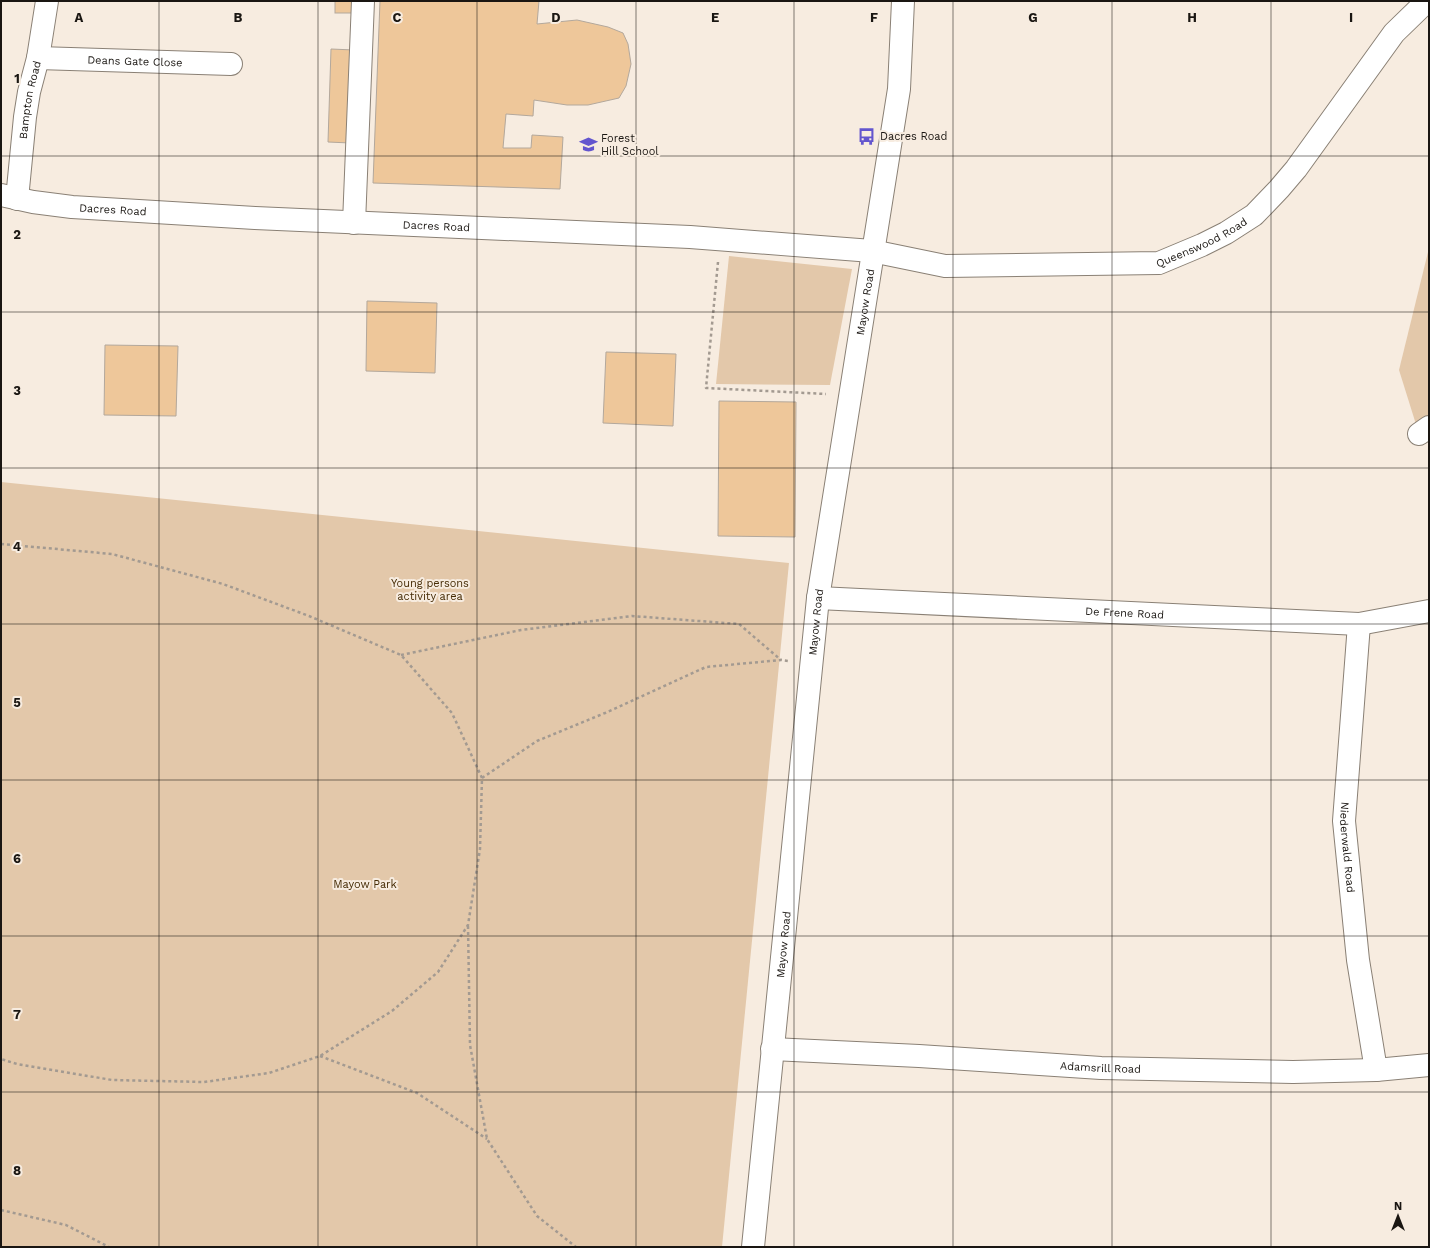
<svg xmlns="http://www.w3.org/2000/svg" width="1430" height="1248" font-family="'Work Sans',sans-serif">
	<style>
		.green { fill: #e3c8aa }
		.building { fill: #eec79a; stroke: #b3a89c }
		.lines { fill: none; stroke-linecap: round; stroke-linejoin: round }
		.minor-casing { stroke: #8a8075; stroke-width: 24 }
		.path { stroke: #a39a91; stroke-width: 2.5; stroke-dasharray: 3 3; stroke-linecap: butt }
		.minor { stroke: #fff; stroke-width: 22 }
		.grid { fill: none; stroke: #1a1612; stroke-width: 1; stroke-opacity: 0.55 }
		.labels { text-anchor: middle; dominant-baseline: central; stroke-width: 4; stroke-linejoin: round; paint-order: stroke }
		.street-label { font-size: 11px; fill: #1a1612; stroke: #f7ece0 }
		.poi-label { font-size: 11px; fill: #1a1612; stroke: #f7ece0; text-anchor: start }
		.park-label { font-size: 11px; fill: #462c06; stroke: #f7ece0 }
		.grid-label { font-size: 13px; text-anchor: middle; font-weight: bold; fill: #1a1612; stroke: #f7ece0; stroke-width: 4; stroke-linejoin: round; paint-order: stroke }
	</style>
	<rect width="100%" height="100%" fill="#f7ece0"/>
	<g class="green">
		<path d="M1429 248V427L1419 434 1399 370Z"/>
		<path d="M729 256 852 269 830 385 716 384Z"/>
		<path d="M1 482 789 563 722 1247H1Z"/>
	</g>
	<g class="building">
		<rect x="335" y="1" width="19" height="12"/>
		<path d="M380 1H539L537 24 577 20 608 27 623 33 628 44 631 64 626 86 619 98 588 105H567L534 100 533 116 506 114 503 148H531L532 135 563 137 560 189 373 183Z"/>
		<path d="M331 49 354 50 350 143 328 142Z"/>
		<path d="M367 301 437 303 435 373 366 371Z"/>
		<path d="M105 345 178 346 176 416 104 415Z"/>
		<path d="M606 352 676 354 673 426 603 423Z"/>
		<path d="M719 401 796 402 795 537 718 536Z"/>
	</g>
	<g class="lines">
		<defs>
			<g id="minor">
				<path id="s1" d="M38 58 231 64"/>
				<path id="s2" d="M1 195 33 202 72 207 255 218 690 237 872 251 945 266 1159 263 1202 245 1226 233 1254 215 1279 189 1296 169 1394 33 1427 1"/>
				<path id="s3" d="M17 199 25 117 29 92 38 58 47 1"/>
				<path d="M354 223 363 1"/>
				<path d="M1419 434 1429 427"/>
				<path id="s4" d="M818 598 1359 624 1429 611"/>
				<path id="s5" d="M1359 624 1344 821 1358 960 1376 1070"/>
				<path id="s6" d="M772 1049 919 1056 1101 1068 1293 1072 1376 1070 1429 1065"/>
				<path id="s7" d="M753 1247 818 598 899 89 903 1"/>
			</g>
		</defs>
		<use href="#minor" class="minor-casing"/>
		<g class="path">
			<path d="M718 262 706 388 826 394"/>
			<path d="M1 544 112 554 223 584 309 616 401 655 452 713 482 778 480 849 468 925 438 972 392 1011 320 1056 269 1073 204 1082 112 1080 17 1064 1 1059"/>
			<path d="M401 655 521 630 632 616 739 624 781 660"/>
			<path d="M482 778 537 741 605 713 706 667 781 660 788 661"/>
			<path d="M468 926 470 1045 487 1139 537 1216 576 1247"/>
			<path d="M320 1056 417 1093 487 1139"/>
			<path d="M1 1210 66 1225 109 1247"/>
		</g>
		<use href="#minor" class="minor"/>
	</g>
	<path class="grid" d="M159 1V1247M318 1V1247M477 1V1247M636 1V1247M794 1V1247M953 1V1247M1112 1V1247M1271 1V1247M1 156H1429M1 312H1429M1 468H1429M1 624H1429M1 780H1429M1 936H1429M1 1092H1429"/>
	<defs>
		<symbol id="bus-bare" viewBox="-9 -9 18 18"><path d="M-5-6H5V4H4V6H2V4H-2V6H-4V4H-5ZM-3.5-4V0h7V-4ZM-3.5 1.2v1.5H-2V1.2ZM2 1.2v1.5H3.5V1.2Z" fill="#6355ce" stroke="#f7ece0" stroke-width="2.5" paint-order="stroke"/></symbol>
		<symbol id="school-bare" viewBox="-9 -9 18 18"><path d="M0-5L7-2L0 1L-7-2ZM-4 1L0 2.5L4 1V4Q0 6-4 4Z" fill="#6355ce" stroke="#f7ece0" stroke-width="2.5" paint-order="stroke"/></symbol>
	</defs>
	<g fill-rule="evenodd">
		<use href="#bus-bare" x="854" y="124" width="25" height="25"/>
		<use href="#school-bare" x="576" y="132" width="25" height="25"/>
	</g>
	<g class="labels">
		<g class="street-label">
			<text stroke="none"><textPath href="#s1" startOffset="97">Deans Gate Close</textPath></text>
			<text stroke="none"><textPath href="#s3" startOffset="100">Bampton Road</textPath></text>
			<text stroke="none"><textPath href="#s2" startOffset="113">Dacres Road</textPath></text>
			<text stroke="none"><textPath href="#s2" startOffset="437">Dacres Road</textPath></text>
			<text stroke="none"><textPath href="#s2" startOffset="1209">Queenswood Road</textPath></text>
			<text stroke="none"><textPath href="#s7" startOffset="952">Mayow Road</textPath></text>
			<text stroke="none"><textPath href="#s4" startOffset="307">De Frene Road</textPath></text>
			<text stroke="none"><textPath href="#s7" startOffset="628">Mayow Road</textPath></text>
			<text stroke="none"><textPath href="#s5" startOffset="224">Niederwald Road</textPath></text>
			<text stroke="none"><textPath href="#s7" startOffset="304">Mayow Road</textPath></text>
			<text stroke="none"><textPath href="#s6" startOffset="329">Adamsrill Road</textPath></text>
		</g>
		<g class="poi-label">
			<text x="880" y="136">Dacres Road</text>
			<text x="601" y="138">Forest<tspan x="601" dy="13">Hill School</tspan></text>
		</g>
		<g class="park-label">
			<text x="430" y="583">Young persons<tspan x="430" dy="13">activity area</tspan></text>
			<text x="365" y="884">Mayow Park</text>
		</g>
	</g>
	<g class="grid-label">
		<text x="79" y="22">A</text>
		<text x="238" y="22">B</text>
		<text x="397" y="22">C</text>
		<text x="556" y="22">D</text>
		<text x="715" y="22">E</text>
		<text x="874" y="22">F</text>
		<text x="1033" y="22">G</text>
		<text x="1192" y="22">H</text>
		<text x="1351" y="22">I</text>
		<text x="17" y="83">1</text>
		<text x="17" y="239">2</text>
		<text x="17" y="395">3</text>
		<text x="17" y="551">4</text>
		<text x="17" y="707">5</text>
		<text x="17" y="863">6</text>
		<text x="17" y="1019">7</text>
		<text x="17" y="1175">8</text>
	</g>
	<rect width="1430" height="1248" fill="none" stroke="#1a1612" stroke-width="4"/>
	<g transform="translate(1398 1216)" stroke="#f7ece0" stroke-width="3" paint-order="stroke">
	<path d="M0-3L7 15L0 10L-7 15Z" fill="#1a1612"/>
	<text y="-6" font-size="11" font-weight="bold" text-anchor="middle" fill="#1a1612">N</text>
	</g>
</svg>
